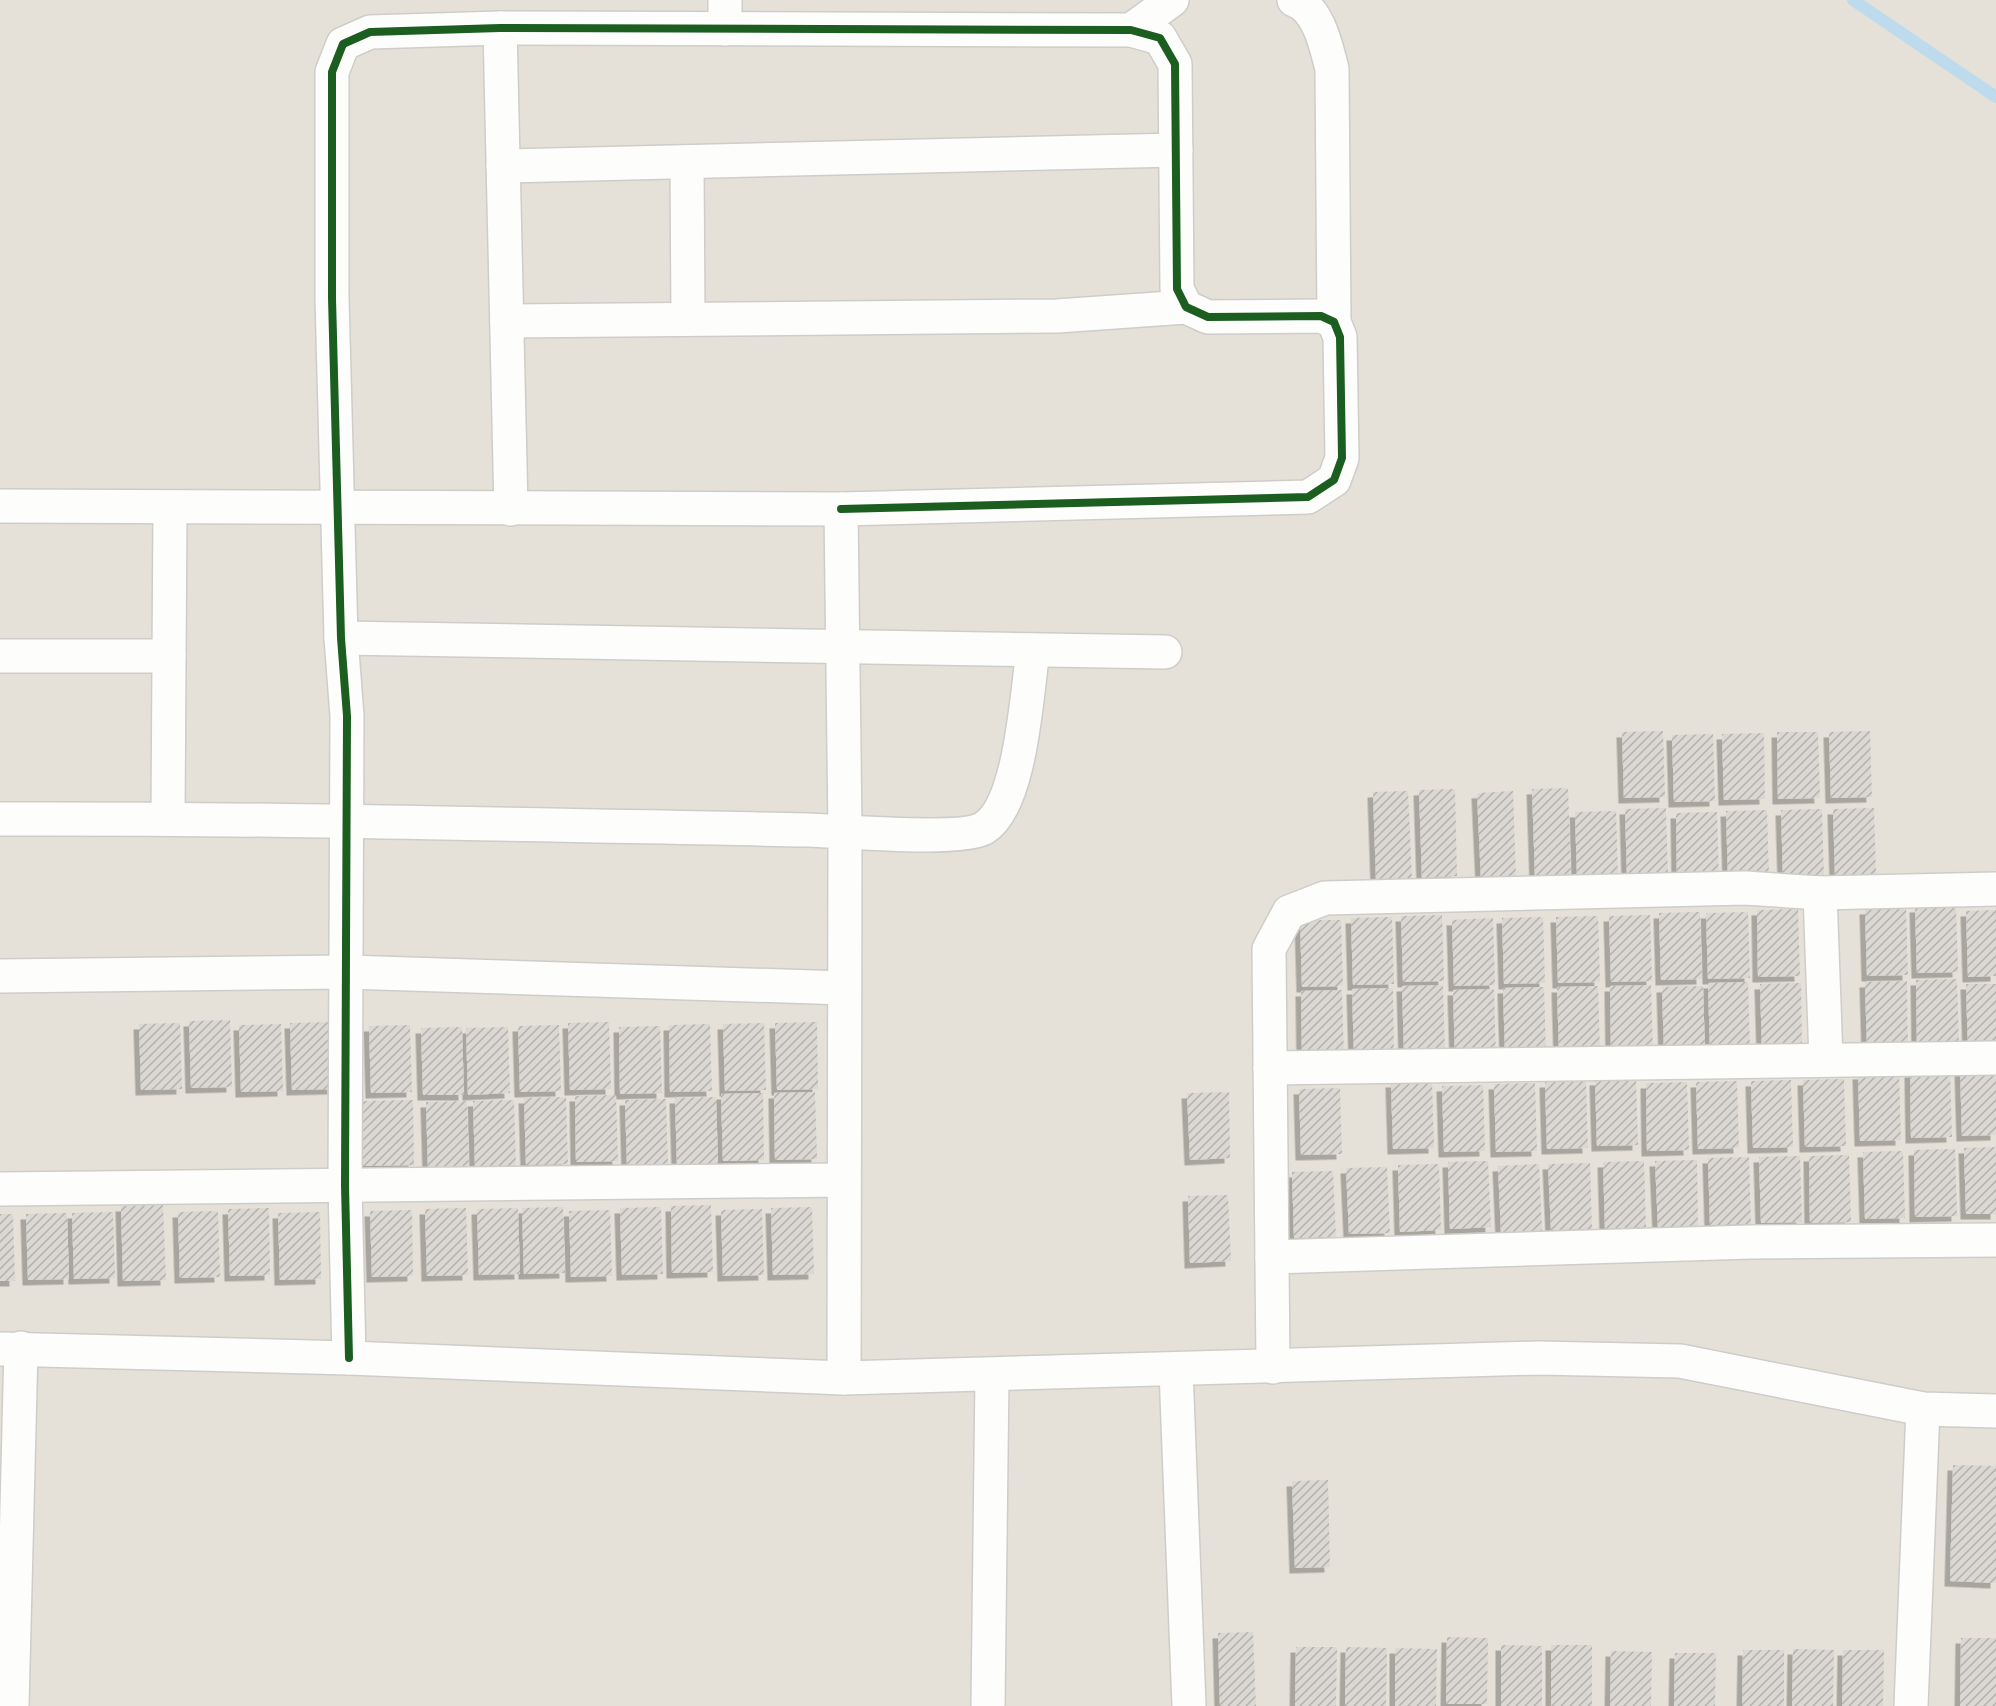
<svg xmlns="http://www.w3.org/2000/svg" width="1996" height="1706" font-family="Roboto,sans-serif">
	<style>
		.residential { fill: #e5e1d9 }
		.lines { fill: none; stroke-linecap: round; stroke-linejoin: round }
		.stream { stroke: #bddbed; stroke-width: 12 }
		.building { fill: url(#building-hatch); filter: url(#shadow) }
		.minor-casing { stroke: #cfcdc9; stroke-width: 36 }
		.minor { stroke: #fdfdfc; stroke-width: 33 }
		.cycleway-casing { stroke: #fff; stroke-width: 11 }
		.cycleway { stroke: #1b5e20; stroke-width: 8 }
	</style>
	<defs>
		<pattern id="building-hatch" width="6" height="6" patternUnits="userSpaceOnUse" patternTransform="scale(1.5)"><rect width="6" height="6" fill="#dbd8d4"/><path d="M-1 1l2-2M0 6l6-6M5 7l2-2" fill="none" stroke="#b3b1ad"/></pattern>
		<filter id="shadow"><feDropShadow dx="-5.5" dy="5.5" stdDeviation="0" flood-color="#0004"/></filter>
	</defs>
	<rect width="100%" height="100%" fill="#f1efec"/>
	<rect class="residential" x="0" y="0" width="1996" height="1706"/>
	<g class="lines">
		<path class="stream" d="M1853 0 1996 97"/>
	</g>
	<g class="building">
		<path d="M1663 731 1665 797 1624 798 1622 732Z"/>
		<path d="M1870 731 1872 797 1831 798 1829 732Z"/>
		<path d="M1777 732H1818L1820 798 1778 799Z"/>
		<path d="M1764 733 1765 799 1724 800 1722 734Z"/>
		<path d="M1713 734 1715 801 1674 802 1672 735Z"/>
		<path d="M1568 788 1571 876 1535 877 1532 789Z"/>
		<path d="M1455 789 1457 876 1422 878 1419 790Z"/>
		<path d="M1408 791 1412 879 1376 880 1373 792Z"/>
		<path d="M1513 791 1516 879 1481 880 1477 793Z"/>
		<path d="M1666 808 1668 875 1627 876 1625 809Z"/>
		<path d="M1874 808 1876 875 1835 876 1833 809Z"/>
		<path d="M1822 809 1824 876 1783 877 1781 810Z"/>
		<path d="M1767 810 1769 877 1728 878 1726 811Z"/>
		<path d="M1616 811 1618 877 1577 878 1575 812Z"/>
		<path d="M1717 812 1719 879 1677 880 1676 813Z"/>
		<path d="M1956 906 1958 972 1917 973 1915 907Z"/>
		<path d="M1906 908 1908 975 1867 976 1865 909Z"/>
		<path d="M1798 909 1800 976 1758 977 1757 910Z"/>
		<path d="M1996 910V976L1968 977 1966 911Z"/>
		<path d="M1700 912 1702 979 1661 980 1659 913Z"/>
		<path d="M1748 912 1750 978 1708 979 1706 913Z"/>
		<path d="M1442 915 1444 981 1403 982 1401 916Z"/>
		<path d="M1650 915 1652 981 1611 982 1609 916Z"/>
		<path d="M1598 916 1600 982 1558 983 1556 917Z"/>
		<path d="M1392 917 1394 984 1353 985 1351 918Z"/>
		<path d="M1543 917 1545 983 1504 984 1502 918Z"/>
		<path d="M1493 918 1495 985 1454 986 1452 920Z"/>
		<path d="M1300 920H1341L1343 986 1302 987Z"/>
		<path d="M1957 979 1959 1046 1917 1047 1916 980Z"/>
		<path d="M1907 981 1908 1049 1867 1050 1865 982Z"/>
		<path d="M1748 982 1750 1049 1710 1050 1708 983Z"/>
		<path d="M1801 983 1802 1049 1762 1050 1760 984Z"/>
		<path d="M1966 984H1996V1050L1968 1051Z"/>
		<path d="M1443 985 1445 1052 1404 1053 1402 986Z"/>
		<path d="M1651 985 1653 1052 1611 1053 1610 986Z"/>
		<path d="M1598 986 1600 1053 1559 1054 1557 987Z"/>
		<path d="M1703 986 1705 1052 1664 1053 1662 987Z"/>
		<path d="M1544 987 1546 1054 1505 1055 1503 988Z"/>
		<path d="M1393 988 1394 1054 1354 1055 1352 989Z"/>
		<path d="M1494 989 1496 1056 1455 1057 1453 990Z"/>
		<path d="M1342 990 1344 1056 1302 1057 1301 991Z"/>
		<path d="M230 1020 232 1087 191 1088 189 1021Z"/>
		<path d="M331 1022 333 1089 292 1090 290 1023Z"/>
		<path d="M609 1022 611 1089 570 1090 568 1023Z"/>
		<path d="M817 1022 818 1089 777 1090 775 1023Z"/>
		<path d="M180 1023 182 1089 141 1090 139 1024Z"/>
		<path d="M764 1023 766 1090 725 1091 723 1024Z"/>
		<path d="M281 1024 283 1091 241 1092 239 1025Z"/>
		<path d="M710 1024 712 1091 670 1092 669 1025Z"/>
		<path d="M410 1025 412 1092 371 1093 369 1026Z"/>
		<path d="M559 1025 561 1091 520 1092 518 1026Z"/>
		<path d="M660 1026 662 1093 620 1094 619 1027Z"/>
		<path d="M462 1027 464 1095H423L421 1028Z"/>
		<path d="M508 1027 510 1093 468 1095 466 1028Z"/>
		<path d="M1996 1068V1135L1962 1136 1960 1069Z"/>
		<path d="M1950 1071 1952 1137 1911 1138 1910 1072Z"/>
		<path d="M1899 1073 1901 1140 1860 1141 1858 1074Z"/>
		<path d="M1636 1079 1638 1145 1597 1146 1595 1080Z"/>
		<path d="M1844 1079 1846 1146 1805 1147 1803 1080Z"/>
		<path d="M1791 1080 1793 1147 1753 1148 1751 1081Z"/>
		<path d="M1432 1081 1434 1148 1393 1149 1391 1082Z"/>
		<path d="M1586 1081 1588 1148 1547 1149 1545 1082Z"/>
		<path d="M1737 1081 1739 1148 1698 1149 1696 1082Z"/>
		<path d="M1687 1082 1689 1150 1647 1151 1646 1083Z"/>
		<path d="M1535 1083 1537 1151 1496 1152 1494 1084Z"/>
		<path d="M1483 1085 1485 1151 1444 1152 1442 1086Z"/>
		<path d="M1340 1088 1342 1154 1301 1155 1299 1089Z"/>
		<path d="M815 1092 817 1159 775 1160 774 1093Z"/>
		<path d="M1229 1092 1230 1158 1190 1160 1187 1093Z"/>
		<path d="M763 1093 764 1160 723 1161 721 1094Z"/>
		<path d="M616 1095 618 1161 576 1162 575 1096Z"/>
		<path d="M566 1097 568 1164 526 1165 524 1098Z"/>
		<path d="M716 1097 718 1164 677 1165 675 1098Z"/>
		<path d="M666 1099 668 1166 627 1167 625 1100Z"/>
		<path d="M413 1100 414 1165 361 1166 360 1101Z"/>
		<path d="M514 1100 516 1167 475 1168 473 1101Z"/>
		<path d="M467 1101 469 1168 428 1169 426 1102Z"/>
		<path d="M1996 1147V1214H1966L1964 1148Z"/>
		<path d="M1955 1149 1957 1216 1915 1217 1914 1150Z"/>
		<path d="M1903 1151 1905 1218 1865 1219 1863 1152Z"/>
		<path d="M1849 1155 1851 1222 1810 1223 1809 1156Z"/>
		<path d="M1800 1156 1802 1222 1761 1223 1759 1157Z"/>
		<path d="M1749 1157 1751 1224 1710 1225 1708 1158Z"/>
		<path d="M1697 1160 1698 1227 1658 1228 1655 1161Z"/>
		<path d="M1488 1161 1491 1227 1450 1229 1448 1162Z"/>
		<path d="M1644 1161 1646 1227 1605 1229 1603 1162Z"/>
		<path d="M1590 1163 1592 1229 1551 1230 1548 1164Z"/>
		<path d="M1439 1164 1441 1230 1400 1232 1398 1165Z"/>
		<path d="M1539 1164 1542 1231 1501 1233 1498 1166Z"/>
		<path d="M1387 1167 1390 1233 1349 1234 1346 1168Z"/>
		<path d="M1333 1171 1336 1237 1294 1238 1292 1172Z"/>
		<path d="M1228 1195 1231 1261 1190 1263 1188 1196Z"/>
		<path d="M163 1205 166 1280 123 1281 121 1206Z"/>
		<path d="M711 1205 713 1272 672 1273 671 1206Z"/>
		<path d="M563 1207 565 1273 524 1274 522 1208Z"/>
		<path d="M661 1207 663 1274 622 1275 620 1208Z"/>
		<path d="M812 1207 814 1274 773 1275 771 1208Z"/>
		<path d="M269 1208 270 1275 230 1276 228 1209Z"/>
		<path d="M466 1208 468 1275 427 1276 425 1209Z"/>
		<path d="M518 1208 520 1274 479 1275 477 1209Z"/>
		<path d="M762 1209 764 1275 723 1276 721 1210Z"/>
		<path d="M412 1210 413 1276 372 1277 370 1211Z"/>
		<path d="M610 1210 612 1276 571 1277 569 1211Z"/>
		<path d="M218 1211 220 1277 180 1278 178 1212Z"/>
		<path d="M113 1212 115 1278 74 1279 72 1213Z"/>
		<path d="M320 1212 321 1279 280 1280 278 1213Z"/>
		<path d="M67 1213 69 1279 28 1280 26 1214Z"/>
		<path d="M0 1214H13L15 1281H0Z"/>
		<path d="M1953 1465 1996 1466V1583L1950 1581Z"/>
		<path d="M1328 1480 1330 1567 1295 1568 1292 1481Z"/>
		<path d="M1253 1632 1256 1706H1220L1218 1633Z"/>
		<path d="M1447 1637 1488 1638 1487 1704H1446Z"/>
		<path d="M1961 1638H1996V1706H1960Z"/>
		<path d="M1501 1645 1542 1646V1706H1501Z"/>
		<rect x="1551" y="1645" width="41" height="61"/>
		<path d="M1296 1647H1337L1336 1706H1295Z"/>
		<path d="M1346 1647 1387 1648 1386 1706H1345Z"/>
		<path d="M1395 1648 1437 1649 1436 1706H1395Z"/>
		<path d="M1793 1649 1834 1650 1833 1706H1792Z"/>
		<path d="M1743 1650H1784V1706H1742Z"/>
		<path d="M1843 1650H1884L1883 1706H1842Z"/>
		<path d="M1611 1651 1652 1652 1651 1706H1610Z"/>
		<path d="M1675 1653H1716L1715 1706H1674Z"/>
	</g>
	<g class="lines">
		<defs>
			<g id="minor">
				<path d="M725 0V29"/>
				<path d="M1294 0C1319 9 1326 46 1332 69L1334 322"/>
				<path d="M500 28 511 509"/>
				<path d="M1131 30 1172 0"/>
				<path d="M687 162 688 319"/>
				<path d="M503 166 1176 150"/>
				<path d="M507 321 1057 316 1186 307"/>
				<path d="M0 506 841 509 845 831 844 1378"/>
				<path d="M341 638 1165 652"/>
				<path d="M0 656H169"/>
				<path d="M168 818 170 508"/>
				<path d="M0 819C269 818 539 825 808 830 842 831 961 842 984 828 1021 806 1027 692 1033 650"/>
				<path d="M1820 893 1826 1060"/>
				<path d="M0 976 347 972 844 988"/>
				<path d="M1270 1068 1996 1058"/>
				<path d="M0 1189 844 1180"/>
				<path d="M1272 1257 1751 1242 1996 1240"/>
				<path d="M0 1349 349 1358 844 1378 1538 1358 1680 1361 1923 1409 1996 1411"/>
				<path d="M349 1358 345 1185 347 716 341 638 332 298V72L343 44 370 32 500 28 1131 30 1160 38 1175 64 1177 289 1186 307 1208 317 1321 316 1334 322 1340 337 1342 458 1334 480 1308 497 841 509"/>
				<path d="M1273 1367 1269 949 1289 912 1325 898 1745 888 1820 893 1996 889"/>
				<path d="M1176 1370 1189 1706"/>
				<path d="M12 1706 21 1348"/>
				<path d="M988 1706 992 1375"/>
				<path d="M1911 1706 1923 1409"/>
			</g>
		</defs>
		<use href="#minor" class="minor-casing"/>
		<use href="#minor" class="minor"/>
		<defs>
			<path id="cycleway" d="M349 1358 345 1185 347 716 341 638 332 298V72L343 44 370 32 500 28 1131 30 1160 38 1175 64 1177 289 1186 307 1208 317 1321 316 1334 322 1340 337 1342 458 1334 480 1308 497 841 509"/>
		</defs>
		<use href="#cycleway" class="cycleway-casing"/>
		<use href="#cycleway" class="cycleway"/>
	</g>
</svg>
